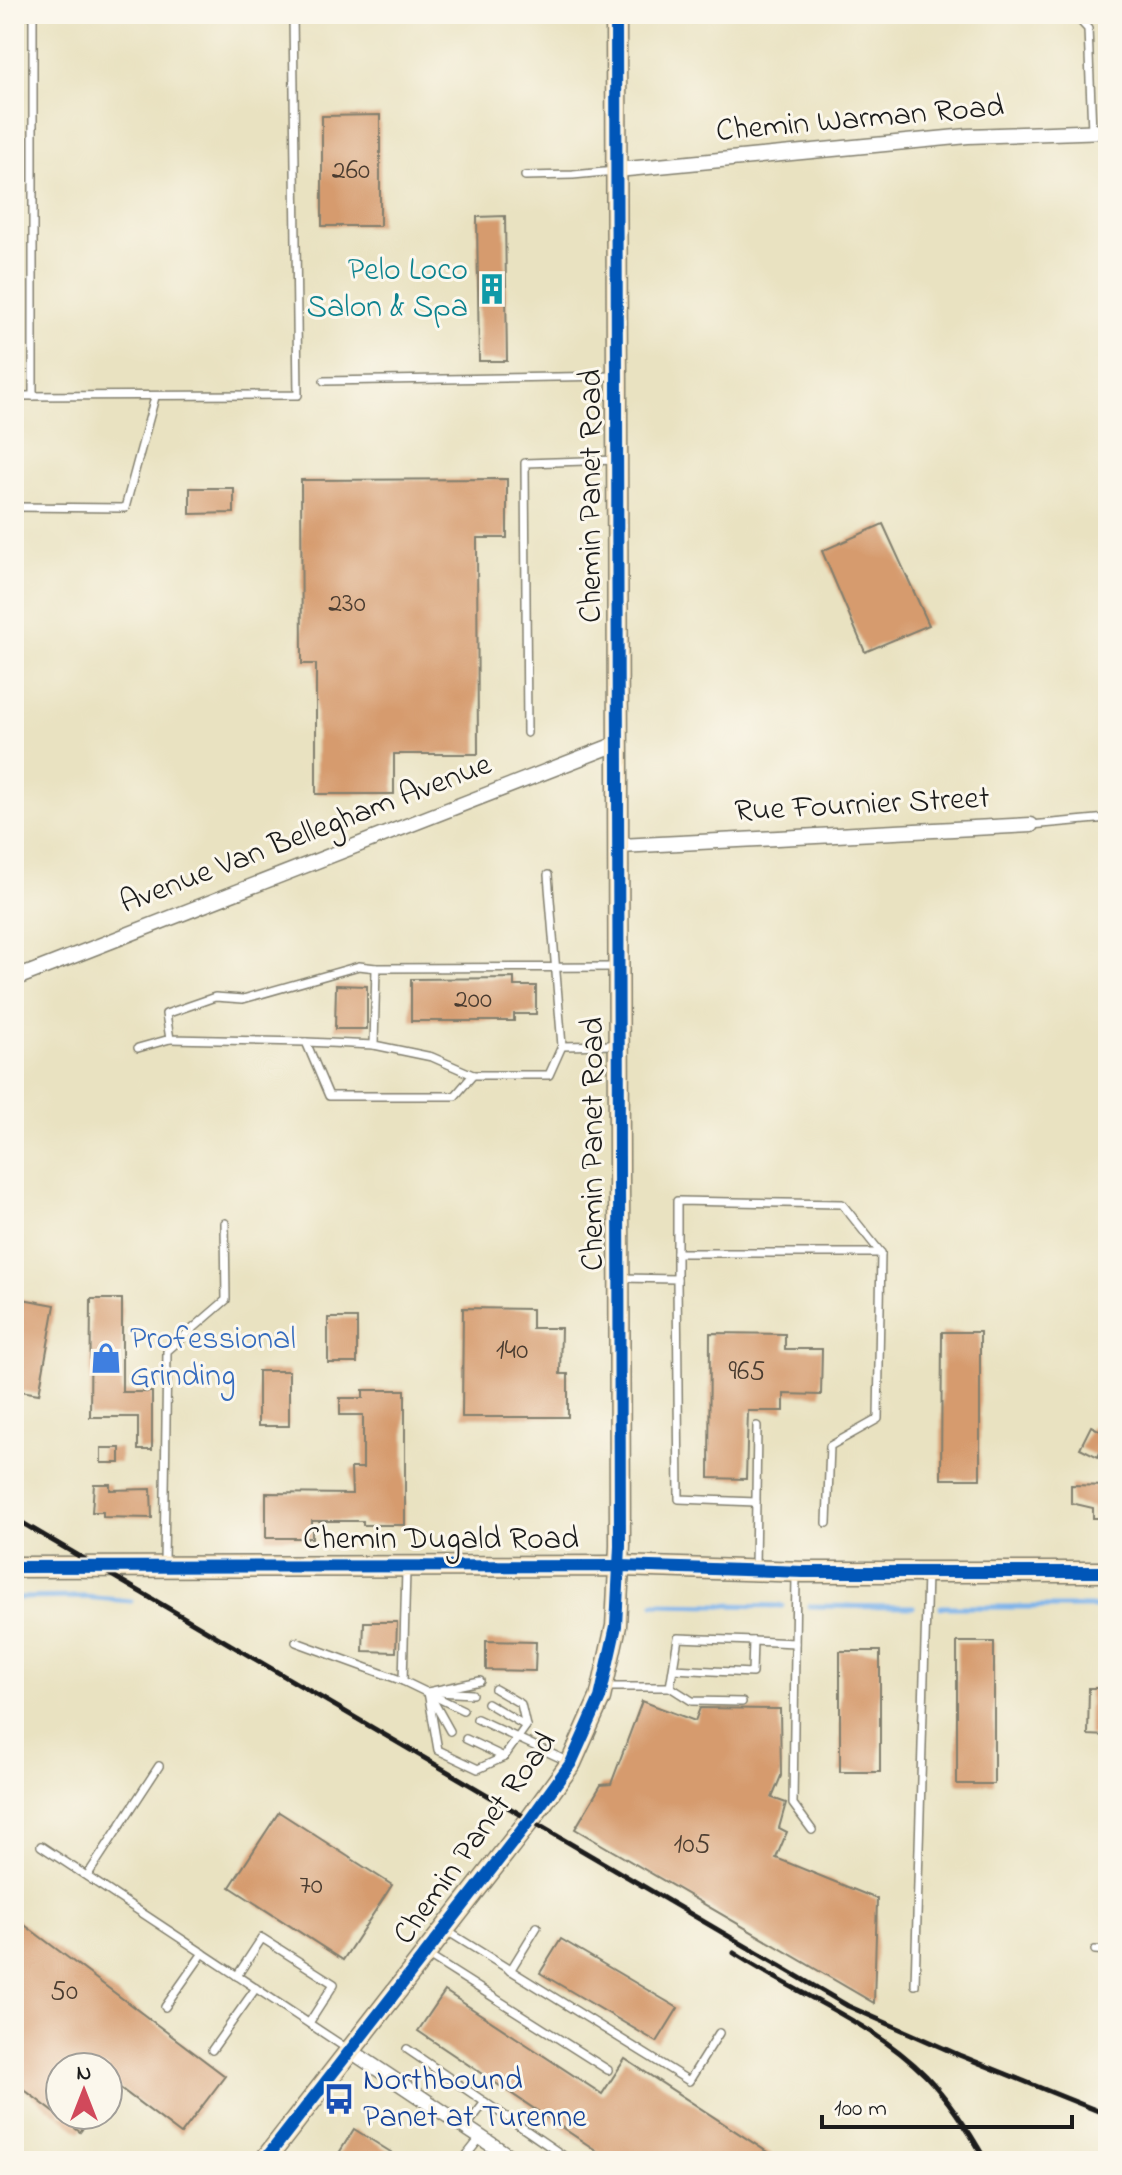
<svg xmlns="http://www.w3.org/2000/svg" width="1122" height="2175" font-family="'Indie Flower',sans-serif">
	<style>
		.lines { fill: none; stroke-linecap: round; stroke-linejoin: round }
		.stream { stroke: #7bb2ea; stroke-width: 5 }
		.building { fill: #d69b6e }
		.lane-casing { stroke: #827f6e; stroke-width: 10 }
		.street-casing { stroke: #827f6e; stroke-width: 17 }
		.secondary-casing { stroke: #827f6e; stroke-width: 23 }
		.lane { stroke: #fff; stroke-width: 7 }
		.street { stroke: #fff; stroke-width: 14 }
		.secondary { stroke: #fae7c3; stroke-width: 20 }
		.rail { stroke: #1c1c1c; stroke-width: 5 }
		.cycleway-casing { stroke: #fbf7ec; stroke-width: 17 }
		.cycleway { stroke: #0057b8; stroke-width: 12 }
		.labels { text-anchor: middle; dominant-baseline: central; stroke-width: 6; stroke-linejoin: round; paint-order: stroke }
		.number-label { font-size: 28px; fill: #4a3c30 }
		.street-label { font-size: 32px; fill: #1c1c1c; stroke: #fbf7ec }
		.culture-label { font-size: 32px; fill: #0d838f; stroke: #fbf7ec; text-anchor: end }
		.shop-label { font-size: 32px; fill: #366cbe; stroke: #fbf7ec; text-anchor: start }
		.transit-label { font-size: 32px; fill: #164399; stroke: #fbf7ec; text-anchor: start }
	</style>
	<rect width="100%" height="100%" fill="#fbf7ec"/>
	<filter id="ink" filterUnits="userSpaceOnUse"><feTurbulence type="fractalNoise" baseFrequency=".0125" numOctaves="2"/><feDisplacementMap in="SourceGraphic" scale="16" xChannelSelector="R" yChannelSelector="G"/><feConvolveMatrix kernelMatrix="1 2 1 2 8 2 1 2 1" color-interpolation-filters="sRGB"/></filter>
	<filter id="wash" filterUnits="userSpaceOnUse"><feTurbulence type="fractalNoise" baseFrequency=".006" numOctaves="4" result="noise"/><feDisplacementMap in="SourceGraphic" scale="32" xChannelSelector="R" yChannelSelector="G"/><feGaussianBlur stdDeviation="1.8" result="paint"/><feColorMatrix in="noise" values="0 0 0 0 0 0 0 0 0 0 0 0 0 0 0 0 0 1.4 0 .05"/><feComposite in="paint" operator="in"/></filter>
	<g filter="url(#wash)">
		<rect width="100%" height="100%" fill="#e9e2c1"/>
		<g class="lines">
			<g class="stream">
				<path d="M14 1598 85 1597 131 1601"/>
				<path d="M654 1604 782 1606"/>
				<path d="M809 1606 913 1607"/>
				<path d="M941 1607H1108"/>
			</g>
		</g>
		<g id="blocks">
			<g class="building">
				<path d="M380 115V226H322V116Z"/>
				<path d="M505 216 507 361H479L477 217Z"/>
				<path d="M507 479V538H477L478 754H394V794H316V664H302L301 480Z"/>
				<path d="M190 488H234V513L190 514Z"/>
				<path d="M883 524 929 625 865 652 822 551Z"/>
				<path d="M514 978V986H536V1014H514V1021H411V979Z"/>
				<path d="M336 985 367 986V1029H335Z"/>
				<path d="M17 1298 55 1305 39 1394 14 1390V1314Z"/>
				<path d="M91 1299H122V1392H152V1450H138V1417H90Z"/>
				<path d="M463 1308 532 1309V1328H561L560 1374H568V1417H462Z"/>
				<rect x="328" y="1318" width="29" height="45"/>
				<path d="M942 1332H980V1479H941Z"/>
				<path d="M710 1333 785 1334V1349H822L821 1395 784 1394V1411H748L746 1479 709 1478Z"/>
				<rect x="258" y="1371" width="31" height="55"/>
				<path d="M363 1390H405V1525H363V1521H312V1538H266V1493L352 1494 351 1468H363V1415H340V1398H363Z"/>
				<path d="M1091 1426 1108 1435 1098 1457 1080 1448Z"/>
				<rect x="101" y="1448" width="19" height="15"/>
				<path d="M94 1484H110V1490L151 1489 152 1518 103 1517V1512H92Z"/>
				<path d="M1071 1485 1108 1486V1518H1093V1508L1071 1503Z"/>
				<path d="M364 1622H397L396 1652 363 1651Z"/>
				<path d="M486 1641 536 1642 535 1671 486 1670Z"/>
				<rect x="957" y="1642" width="37" height="142"/>
				<rect x="840" y="1651" width="40" height="121"/>
				<path d="M1089 1688H1108V1736L1088 1735Z"/>
				<path d="M642 1701 695 1721 700 1708 780 1709 781 1776 772 1798 786 1803 779 1828 787 1832 776 1858 877 1899 874 2003 575 1829 601 1785 611 1784Z"/>
				<path d="M279 1812 392 1885 343 1960 230 1887Z"/>
				<path d="M14 1917 225 2076 181 2134 116 2085 108 2095V2067H60V2115H93L80 2132 14 2082Z"/>
				<path d="M561 1939 678 2008 657 2042 540 1973Z"/>
				<path d="M445 1991 602 2094 625 2059 781 2161H612L418 2031Z"/>
				<path d="M354 2129 405 2161H334Z"/>
			</g>
		</g>
	</g>
	<g filter="url(#ink)">
		<use href="#blocks" fill-opacity="0" stroke="#827f6e" stroke-width="2"/>
		<g class="lines">
			<defs>
				<g id="lane">
					<path d="M33 14V396"/>
					<path d="M1074 14 1088 29 1092 131"/>
					<path d="M525 176 573 175 615 171"/>
					<path d="M324 381 614 376"/>
					<path d="M14 396 298 395 293 14"/>
					<path d="M14 507 125 508 155 397"/>
					<path d="M527 733 525 463 616 460"/>
					<path d="M1031 825 1108 818"/>
					<path d="M548 875 562 1046 549 1075H473L432 1057 374 1045 376 968 618 967"/>
					<path d="M376 968 359 966 243 999 215 997 166 1014 170 1039 306 1042 329 1096H455L473 1075"/>
					<path d="M306 1042 374 1045"/>
					<path d="M562 1046 615 1045"/>
					<path d="M138 1048 170 1039"/>
					<path d="M677 1253H881"/>
					<path d="M621 1278 677 1279 679 1499 756 1502"/>
					<path d="M677 1279V1201L842 1204 881 1253 878 1419 830 1446 827 1523"/>
					<path d="M164 1564 167 1351 226 1300 225 1223"/>
					<path d="M755 1569 757 1426"/>
					<path d="M406 1570 403 1681 463 1710"/>
					<path d="M796 1574 793 1804 812 1830"/>
					<path d="M753 1641 795 1643"/>
					<path d="M296 1642 403 1681"/>
					<path d="M605 1687H670L678 1638 753 1641 752 1673 673 1669"/>
					<path d="M670 1687 692 1701 742 1702"/>
					<path d="M428 1692 438 1750 478 1769 504 1757 526 1726 521 1704 495 1689"/>
					<path d="M428 1692 480 1681"/>
					<path d="M438 1692 472 1694"/>
					<path d="M431 1697 450 1731"/>
					<path d="M487 1703 526 1726"/>
					<path d="M477 1719 569 1762"/>
					<path d="M466 1739 504 1757"/>
					<path d="M41 1846 349 2050"/>
					<path d="M87 1876 159 1766"/>
					<path d="M447 1931 689 2081 719 2033"/>
					<path d="M1095 1950 1108 1951"/>
					<path d="M427 1955 608 2070"/>
					<path d="M510 1971 537 1927"/>
					<path d="M237 1976 262 1938 334 1984 309 2023"/>
					<path d="M915 1985 927 1574"/>
					<path d="M165 2007 203 1953"/>
					<path d="M407 2049 571 2161"/>
					<path d="M212 2050 256 1988"/>
					<path d="M466 2127 485 2102"/>
					<path d="M462 2161 481 2137"/>
				</g>
				<g id="street">
					<path d="M617 170 968 136 1108 131"/>
					<path d="M620 846 1031 825"/>
					<path d="M14 979 619 743"/>
					<path d="M351 2051 516 2161"/>
				</g>
				<g id="secondary">
					<path d="M14 1567 620 1566 803 1572H1108"/>
					<path d="M264 2161 529 1821 571 1763 600 1698 616 1626 620 1546 616 14"/>
				</g>
			</defs>
			<use href="#lane" class="lane-casing"/>
			<use href="#street" class="street-casing"/>
			<use href="#secondary" class="secondary-casing"/>
			<use href="#lane" class="lane"/>
			<use href="#street" class="street"/>
			<use href="#secondary" class="secondary"/>
			<g class="rail">
				<path d="M14 1518 848 2006 959 2055 1108 2115"/>
				<path d="M734 1953C796 1994 873 2022 926 2076 950 2101 969 2131 986 2161"/>
			</g>
			<defs>
				<g id="cycleway">
					<path d="M14 1567 620 1566 803 1572H1108"/>
					<path d="M264 2161 529 1821 571 1763 600 1698 616 1626 620 1546 616 14"/>
				</g>
			</defs>
			<use href="#cycleway" class="cycleway-casing"/>
			<use href="#cycleway" class="cycleway"/>
		</g>
	</g>
	<defs>
		<symbol id="building-bare" viewBox="-9 -9 18 18"><path d="M-4-6H4V6H1V3H-1V6H-4ZM-2.5-4.3h1.7v1.8h-1.7ZM.8-4.3h1.7v1.8H.8ZM-2.5-1h1.7V.8h-1.7ZM.8-1h1.7V.8H.8Z" fill="#0f9aa8" stroke="#fbf7ec" stroke-width="2.5" paint-order="stroke"/></symbol>
		<symbol id="shop-bare" viewBox="-9 -9 18 18"><path d="M-5-2.5h2.3a2.7 3.5 0 0 1 5.4 0H5L5.5 6h-11ZM-1.5-2.5h3a1.5 2.3 0 0 0-3 0Z" fill="#3f7fe0" stroke="#fbf7ec" stroke-width="2.5" paint-order="stroke"/></symbol>
		<symbol id="bus-bare" viewBox="-9 -9 18 18"><path d="M-5-6H5V4H4V6H2V4H-2V6H-4V4H-5ZM-3.5-4V0h7V-4ZM-3.5 1.2v1.5H-2V1.2ZM2 1.2v1.5H3.5V1.2Z" fill="#1a4fb4" stroke="#fbf7ec" stroke-width="2.5" paint-order="stroke"/></symbol>
	</defs>
	<g fill-rule="evenodd">
		<use href="#building-bare" x="470" y="267" width="44" height="44"/>
		<use href="#shop-bare" x="84" y="1336" width="44" height="44"/>
		<use href="#bus-bare" x="317" y="2077" width="44" height="44"/>
	</g>
	<g class="labels">
		<g class="number-label">
			<text x="351" y="171">260</text>
			<text x="347" y="604">230</text>
			<text x="473" y="1000">200</text>
			<text x="512" y="1351">140</text>
			<text x="747" y="1372">965</text>
			<text x="692" y="1845">105</text>
			<text x="311" y="1886">70</text>
			<text x="64" y="1992">50</text>
		</g>
		<g class="street-label">
			<text transform="translate(860 120) rotate(-5)">Chemin Warman Road</text>
			<text transform="translate(592 496) rotate(-90)">Chemin Panet Road</text>
			<text transform="translate(862 806) rotate(-3)">Rue Fournier Street</text>
			<text transform="translate(306 835) rotate(-21)">Avenue Van Bellegham Avenue</text>
			<text transform="translate(594 1144) rotate(-90)">Chemin Panet Road</text>
			<text x="441" y="1540">Chemin Dugald Road</text>
			<text transform="translate(476 1839) rotate(-54)">Chemin Panet Road</text>
		</g>
		<g class="culture-label">
			<text x="468" y="271">Pelo Loco<tspan x="468" dy="37">Salon &amp; Spa</tspan></text>
		</g>
		<g class="shop-label">
			<text x="130" y="1340">Professional<tspan x="130" dy="37">Grinding</tspan></text>
		</g>
		<g class="transit-label">
			<text x="363" y="2081">Northbound<tspan x="363" dy="37">Panet at Turenne</tspan></text>
		</g>
	</g>
	<rect width="1122" height="2175" fill="none" stroke="#fbf7ec" stroke-width="48"/>
	<g transform="translate(84 2091)"><circle r="38" fill="#fbf7ec" stroke="#a29f99" stroke-width="2"/>
	<path d="M0-6L14 30L0 20L-14 30Z" fill="#d1495b"/>
	<text y="-12" font-size="22" font-weight="bold" text-anchor="middle" fill="#1c1c1c">N</text>
	</g>
	<path d="M822 2115v12h250v-12" fill="none" stroke="#1c1c1c" stroke-width="4"/>
	<text x="834" y="2115" font-size="24" fill="#1c1c1c" stroke="#fbf7ec" stroke-width="6" paint-order="stroke">100 m</text>
</svg>
